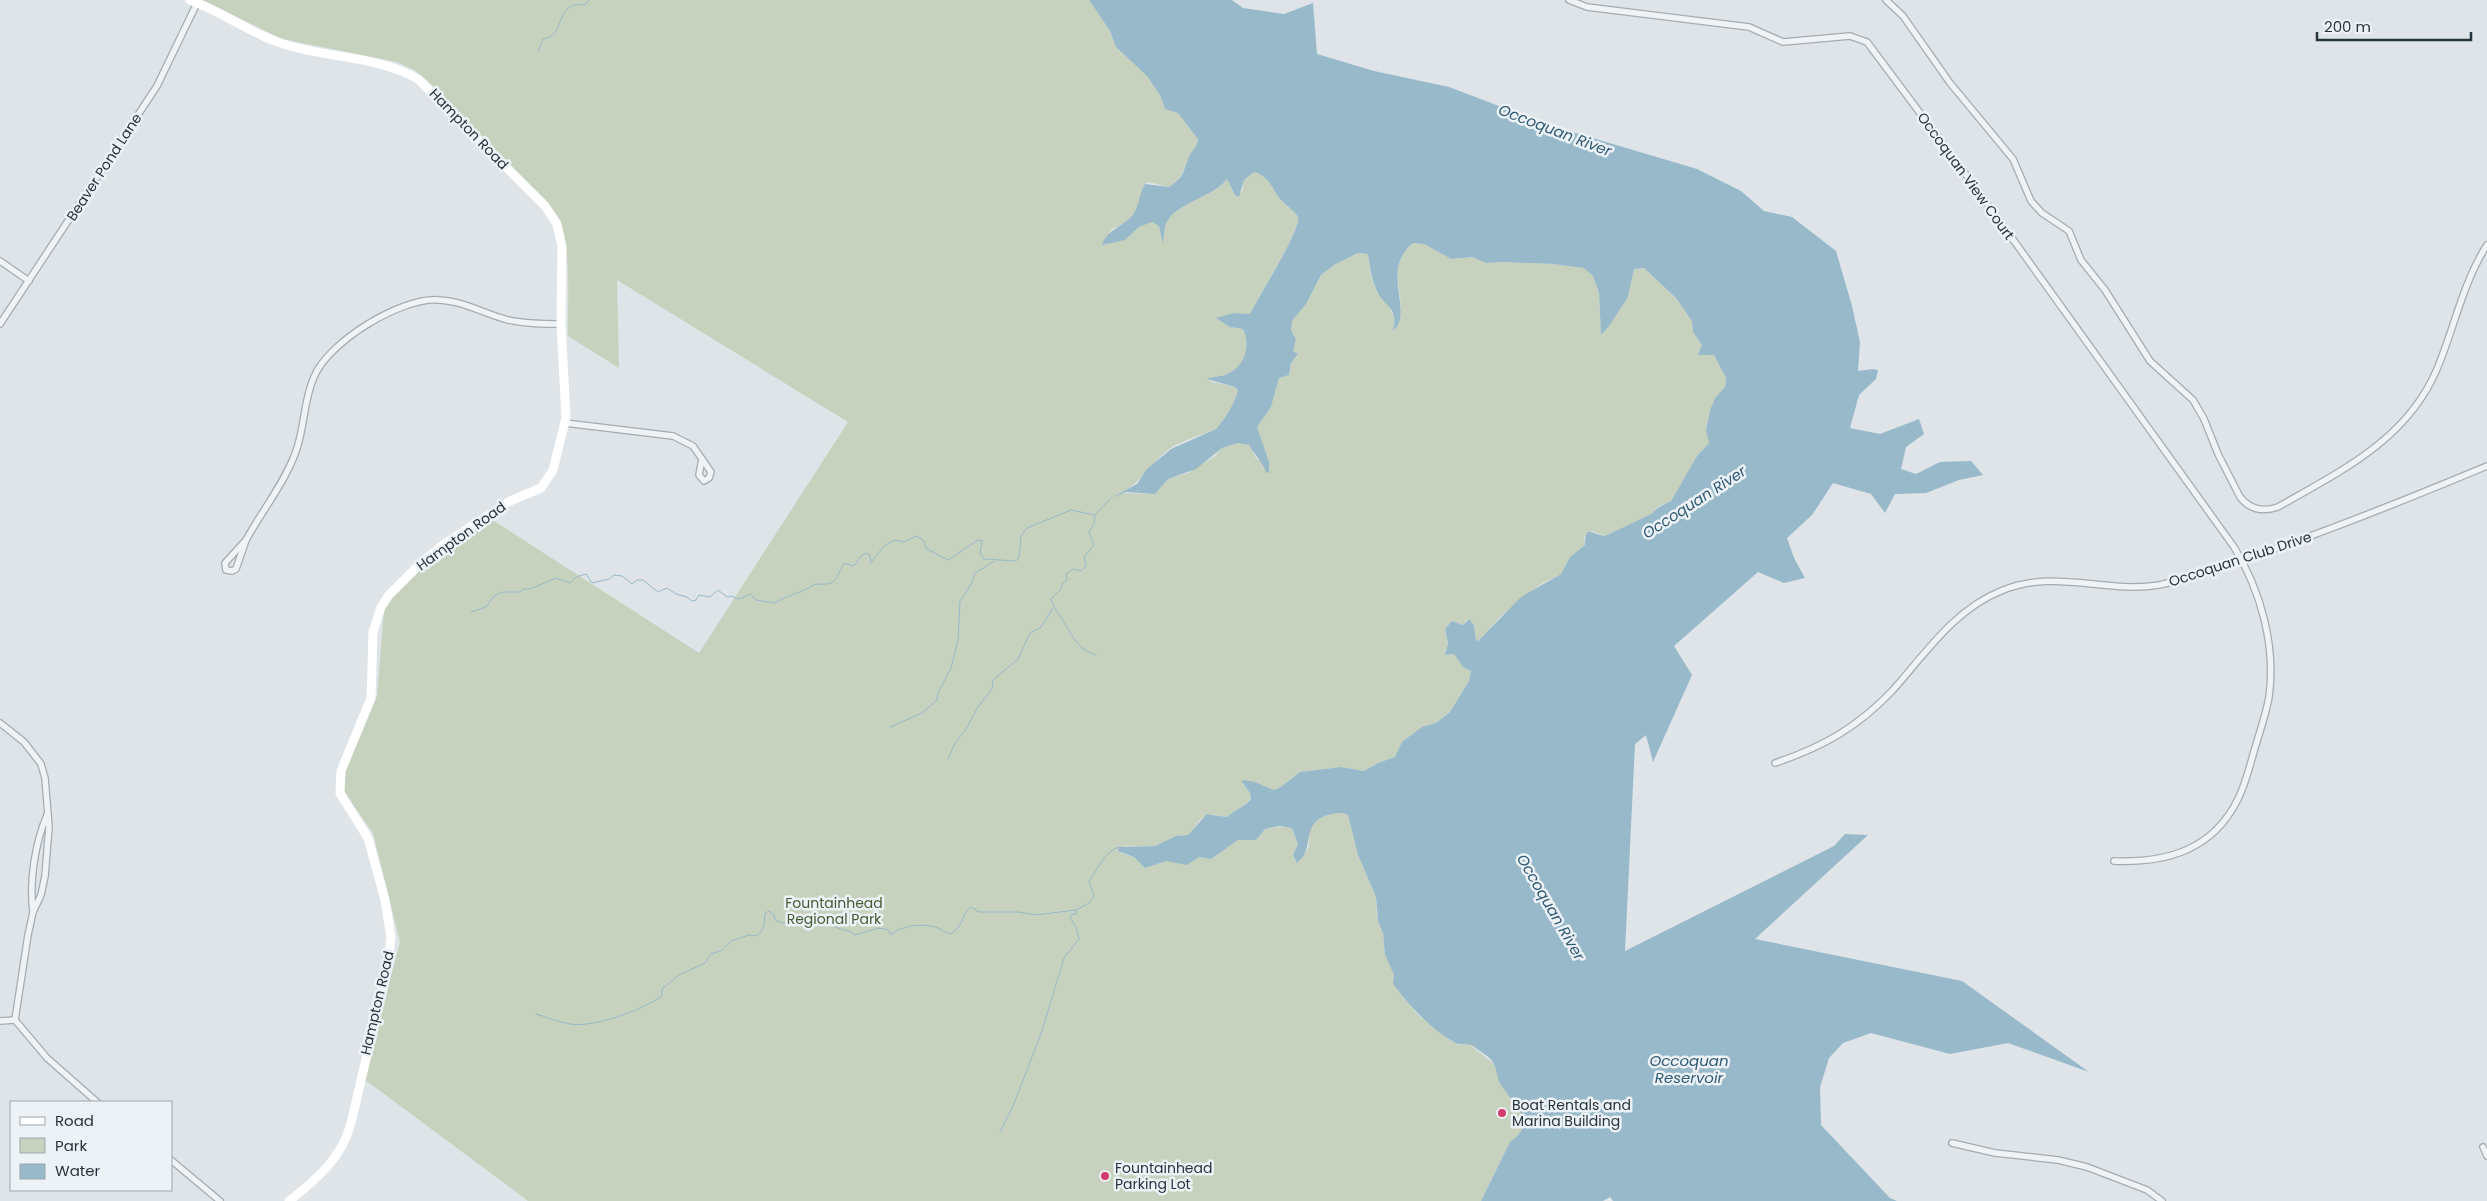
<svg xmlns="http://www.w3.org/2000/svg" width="2487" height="1201" font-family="Poppins,sans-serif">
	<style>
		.green { fill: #c7d2be }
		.water { fill: #97b9ca }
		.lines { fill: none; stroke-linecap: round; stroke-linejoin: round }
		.stream { stroke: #97b9ca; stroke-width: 1 }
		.street-casing { stroke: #a3acb2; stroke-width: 8 }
		.street { stroke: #f0f3f6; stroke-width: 5.5 }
		.secondary { stroke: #fff; stroke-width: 9 }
		.poi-dot { fill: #d43c6e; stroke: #edf2f6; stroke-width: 2 }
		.labels { text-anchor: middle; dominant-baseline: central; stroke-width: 5; stroke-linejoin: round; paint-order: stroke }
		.street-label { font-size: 14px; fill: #26343f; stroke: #edf2f6 }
		.park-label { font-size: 14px; fill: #425c33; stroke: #edf2f6 }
		.poi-label { font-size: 14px; fill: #26343f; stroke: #edf2f6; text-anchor: start }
		.water-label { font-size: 15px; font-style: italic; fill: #2f5a75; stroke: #edf2f6 }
	</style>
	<rect width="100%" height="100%" fill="#dee4e8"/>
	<path class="green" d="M202 0H1089L1110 31 1116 47 1147 76 1160 95 1165 109 1178 113 1198 139C1197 149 1193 149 1189 157 1180 174 1187 173 1169 187L1148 182 1143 186 1142 196 1134 214 1125 223 1112 229 1104 245 1115 241 1125 240 1139 227 1152 222 1159 226 1163 243C1164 236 1164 226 1168 220 1182 200 1213 198 1227 179L1235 195 1242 192 1244 180 1254 172C1265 174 1272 186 1277 195 1282 203 1296 210 1298 217 1302 228 1259 295 1251 312L1249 314 1234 313 1225 317 1233 328 1243 329C1251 345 1245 367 1227 374 1220 377 1216 375 1209 381L1235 387 1238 390C1234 405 1225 419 1216 429 1201 435 1183 440 1169 449 1151 463 1141 483 1121 493L1154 494 1168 479 1188 473 1215 456 1222 448 1238 443 1249 445 1256 458 1265 466 1257 427 1271 407 1279 378 1289 375 1291 363 1298 354 1293 351 1296 339 1291 330V321L1306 304 1321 275 1334 265 1358 253 1368 254 1371 276 1376 291 1387 302 1394 317V331C1414 303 1380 271 1413 243L1424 244 1451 259 1472 257 1486 263 1502 262 1553 264 1584 268 1593 276 1599 293 1601 335 1628 297 1634 269 1644 268 1676 298 1692 321 1693 332 1702 345 1701 350 1714 355 1726 378 1725 387 1715 398 1710 410 1706 430 1709 443 1697 456 1671 501 1659 506 1651 514 1605 536 1592 531 1584 537 1585 545 1570 557 1561 574 1541 584 1502 615 1478 641 1476 640 1474 625 1467 619 1463 625 1452 621 1445 629 1448 643 1445 655 1454 654 1463 667 1471 671 1469 681 1450 712 1432 726 1422 727 1395 757 1378 763 1364 771 1341 767 1300 772 1281 787 1274 790 1255 782H1242L1250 793 1251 799C1245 806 1234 809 1227 817L1212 814 1202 818 1188 835 1176 836 1155 846H1125L1121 853 1134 857 1145 868C1151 866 1158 863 1165 861 1180 859 1183 870 1199 857L1211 859 1238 840 1256 839 1265 829 1287 826 1292 828 1298 844 1293 855 1296 862H1299C1301 856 1305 853 1308 848 1311 842 1307 835 1309 829 1315 817 1336 809 1348 815L1358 855 1376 897 1377 917 1383 933 1385 955 1394 975 1396 988 1418 1015 1443 1035 1459 1045 1469 1044 1494 1064 1499 1074V1080L1522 1112 1524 1124 1519 1137 1510 1142 1481 1201H528L364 1079 400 942 373 833 339 785 377 696 384 610C411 568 452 548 491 519L699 653 848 422 617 280 619 368 568 336C567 299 573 248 556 215L428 81 414 70 397 62 282 39Z"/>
	<path class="water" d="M1089 0H1232L1243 8 1284 14 1313 3 1317 54 1374 71 1449 87 1552 126 1697 169 1741 191 1764 211 1792 217 1836 251 1852 306 1860 342 1858 371 1873 369 1878 370 1876 379 1859 395 1850 428 1880 434 1919 419 1924 434 1906 447 1901 469 1916 474 1940 462 1971 461 1983 475 1959 480 1926 493 1895 494 1885 513 1871 494 1833 483 1812 515 1787 538 1794 558 1805 578 1784 583 1758 572 1674 646 1692 675 1653 762 1646 735 1635 744 1625 951 1834 846 1845 834 1868 835 1755 939 1962 981 2089 1072 2008 1043 1950 1054 1871 1033 1843 1043 1829 1058 1820 1087 1821 1125 1890 1198 1897 1201H1613L1610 1197 1603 1201H1481L1510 1142C1540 1121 1512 1104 1500 1083 1495 1073 1499 1066 1487 1056 1483 1053 1476 1048 1471 1045 1466 1043 1459 1046 1454 1042 1429 1028 1410 1006 1393 984L1394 975 1385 955 1383 933 1378 921 1376 897 1358 855 1348 815C1342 812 1338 813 1332 814 1298 821 1317 848 1297 863L1293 855 1298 844 1292 828 1280 826 1265 829 1256 840H1238L1211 859 1199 857 1187 865 1166 861 1145 868 1134 857 1118 851 1119 847 1155 846 1176 836 1188 835 1207 814 1227 817C1235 809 1246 806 1251 799L1250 793 1242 782 1243 780 1255 782 1274 790 1281 787 1300 772 1341 767 1364 771 1378 763 1395 757 1402 742 1422 727 1436 723 1450 712 1469 681 1471 671 1463 667 1454 654 1445 655 1448 643 1445 629 1452 621 1463 625 1469 619 1474 625 1476 640 1478 641 1521 597 1561 574 1570 557 1585 545C1585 523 1592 535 1605 536L1651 514 1659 507 1671 501 1697 456 1709 443 1706 430 1710 410 1715 398 1725 387 1726 378 1714 355H1698L1702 345 1693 332 1692 321 1676 298 1644 268 1634 269 1628 297 1609 326 1601 335 1599 293 1593 276 1584 268 1553 264 1502 262 1486 263 1472 257 1451 259 1424 244 1413 243C1379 271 1415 312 1393 331 1399 305 1383 307 1376 289 1371 278 1370 266 1368 254L1358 253 1334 265 1321 275 1306 304 1292 321 1291 330 1296 339 1293 351 1298 354 1291 363 1289 375 1279 378 1271 407 1257 427 1269 462V472L1266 473C1264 463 1254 455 1249 445L1238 443 1222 448 1196 469 1168 479 1155 494 1126 492 1111 498 1137 484 1147 469 1171 449 1216 429C1225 419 1234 405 1238 390L1235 387 1207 379C1214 376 1221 377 1227 374 1245 367 1251 345 1243 329L1230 327 1216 318 1234 313 1249 314 1251 312C1259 296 1302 228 1298 217 1296 211 1282 203 1277 195 1272 186 1265 174 1254 172L1244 180 1239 197 1235 195 1227 179C1212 198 1181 201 1168 220 1164 226 1164 236 1163 244L1159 226 1152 222 1139 227 1125 240 1102 245C1107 230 1122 227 1132 216 1140 206 1139 192 1145 184L1169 187C1187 174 1181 174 1189 157 1192 149 1197 149 1198 139L1178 113 1165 109 1160 95 1147 76 1116 47 1110 31Z"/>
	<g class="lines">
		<g class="stream">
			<path d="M538 52 543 39C566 37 554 0 585 5L589 0"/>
			<path d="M1095 515 1094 524 1089 532 1094 545 1084 557 1086 566 1081 571 1073 569 1066 574 1067 580 1062 584 1061 589 1051 599C1053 607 1057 610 1061 617 1071 633 1076 649 1096 655"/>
			<path d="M471 612 486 607 494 596 503 592H520L523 589H530L556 578 570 583 576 577 586 574 592 583 609 579 614 575 622 576 632 584 637 580H643L658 592 667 588 676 594 687 597 692 601 696 600 699 595 710 597 718 590 727 597 731 596 739 599 750 594 756 600 775 603C788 594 804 593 815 584 837 585 834 582 844 563L854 566 861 556 866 553 870 556 871 563 883 547 894 540 904 542 917 536 923 540 927 549 948 560 978 540 982 541 980 553 984 559 1016 561 1019 557 1021 536 1027 528 1071 510 1095 515 1111 498"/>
			<path d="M890 727 922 713 937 700 938 693 951 668 958 640 960 601 972 583 974 574 994 561"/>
			<path d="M948 759 955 743 966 729 978 707 992 689 993 680 1018 659 1030 633 1041 627 1053 608"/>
			<path d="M536 1014C547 1017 558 1022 570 1024 594 1028 642 1010 662 996V989L679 975 705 963 711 954 723 950 731 941 749 935 756 936C765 930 764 923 765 913L769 911 774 915 775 920 783 923 812 922 818 916C824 919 830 924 836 927 844 931 848 929 855 935L879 928 888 930 891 935C901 925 927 922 940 929 944 931 945 933 951 934 964 926 962 912 971 907L979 912H1018L1037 915 1075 910"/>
			<path d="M1000 1132 1013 1106 1042 1031 1064 958 1079 939 1076 927 1070 918 1072 914H1076V910L1089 903 1094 896 1089 881C1098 869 1105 851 1119 847"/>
		</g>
		<defs>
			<g id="street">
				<path d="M1569 0 1587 7 1749 27 1783 42 1850 36 1867 42 1976 188 2234 547C2261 591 2276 646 2269 697 2266 714 2260 731 2255 748 2250 765 2246 783 2238 799 2213 850 2167 863 2114 861"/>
				<path d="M1886 0 1903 16 1950 83 2013 159 2031 201 2042 213 2069 231 2081 260 2105 290 2150 361 2193 400 2204 419 2218 454 2240 497C2250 510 2263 512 2278 507 2341 471 2407 440 2437 369 2454 329 2463 282 2487 245"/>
				<path d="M0 261 29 281"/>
				<path d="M0 324 157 86 197 3"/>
				<path d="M565 423 673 436 693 446 702 459"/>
				<path d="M702 459 711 472 709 478 704 481 699 475Z"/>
				<path d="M246 540C262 511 283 485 295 454 305 429 303 401 314 377 328 342 401 297 439 300 463 301 485 314 508 320 526 324 543 324 561 324"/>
				<path d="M246 540 236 569 232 571 226 570 225 563Z"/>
				<path d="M0 723 24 742 41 764 45 778 49 827 45 876 41 895 33 912 28 935 15 1020"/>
				<path d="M1775 763C1823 747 1858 727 1893 690 1925 654 1955 609 2001 591 2055 568 2105 594 2159 585 2189 579 2219 567 2248 558 2329 531 2408 499 2487 466"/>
				<path d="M33 912C29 882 35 843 47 815"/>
				<path d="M0 1021 15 1020 47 1058 97 1102"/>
				<path d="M1952 1143 1995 1153 2058 1160 2087 1167 2147 1190 2162 1201"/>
				<path d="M2483 1147 2487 1156"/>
				<path d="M171 1160 220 1201"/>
			</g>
		</defs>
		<use href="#street" class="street-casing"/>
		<use href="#street" class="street"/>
		<path class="secondary" d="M190 0C225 13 254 36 290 46 332 58 381 57 418 79L545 206 557 224 562 247 561 324 566 418 553 470 541 488 510 501 443 545 420 564 389 595 381 607 373 632 371 698 341 771 340 793 368 838 385 900 391 937 388 966 351 1123C342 1158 317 1179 289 1201"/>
	</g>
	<g class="poi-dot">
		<circle cx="1502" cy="1113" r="5"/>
		<circle cx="1105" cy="1176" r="5"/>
	</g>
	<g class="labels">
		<g class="street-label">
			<text transform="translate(469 129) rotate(46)">Hampton Road</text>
			<text transform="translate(104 167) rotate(-57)">Beaver Pond Lane</text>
			<text transform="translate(1966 176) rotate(54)">Occoquan View Court</text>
			<text transform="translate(461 536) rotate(-36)">Hampton Road</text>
			<text transform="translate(2240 559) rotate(-18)">Occoquan Club Drive</text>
			<text transform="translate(377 1003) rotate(-77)">Hampton Road</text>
		</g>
		<g class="park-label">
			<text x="834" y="903">Fountainhead<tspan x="834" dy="16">Regional Park</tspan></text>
		</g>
		<g class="poi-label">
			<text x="1512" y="1105">Boat Rentals and<tspan x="1512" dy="16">Marina Building</tspan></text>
			<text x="1115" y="1168">Fountainhead<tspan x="1115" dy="16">Parking Lot</tspan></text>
		</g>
		<g class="water-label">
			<text transform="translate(1555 130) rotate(21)">Occoquan River</text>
			<text transform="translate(1694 502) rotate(-33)">Occoquan River</text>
			<text transform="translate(1551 907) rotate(60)">Occoquan River</text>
			<text x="1689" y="1060">Occoquan<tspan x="1689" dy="17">Reservoir</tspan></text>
		</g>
	</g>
	<rect x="10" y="1101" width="162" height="90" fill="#edf2f6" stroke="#9da6ad"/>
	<rect x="20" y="1117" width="25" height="8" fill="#ffffff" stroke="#9da6ad"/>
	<text x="55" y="1126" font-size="15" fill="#26343f">Road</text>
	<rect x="20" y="1138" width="25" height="15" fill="#c7d2be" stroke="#9da6ad"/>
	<text x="55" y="1151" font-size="15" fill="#26343f">Park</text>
	<rect x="20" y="1164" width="25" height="15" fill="#97b9ca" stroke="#9da6ad"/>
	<text x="55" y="1176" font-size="15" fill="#26343f">Water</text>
	<path d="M2317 32v8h154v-8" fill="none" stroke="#26343f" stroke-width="2.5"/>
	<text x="2324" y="32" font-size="15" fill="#26343f" stroke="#edf2f6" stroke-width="4" paint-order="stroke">200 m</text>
</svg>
